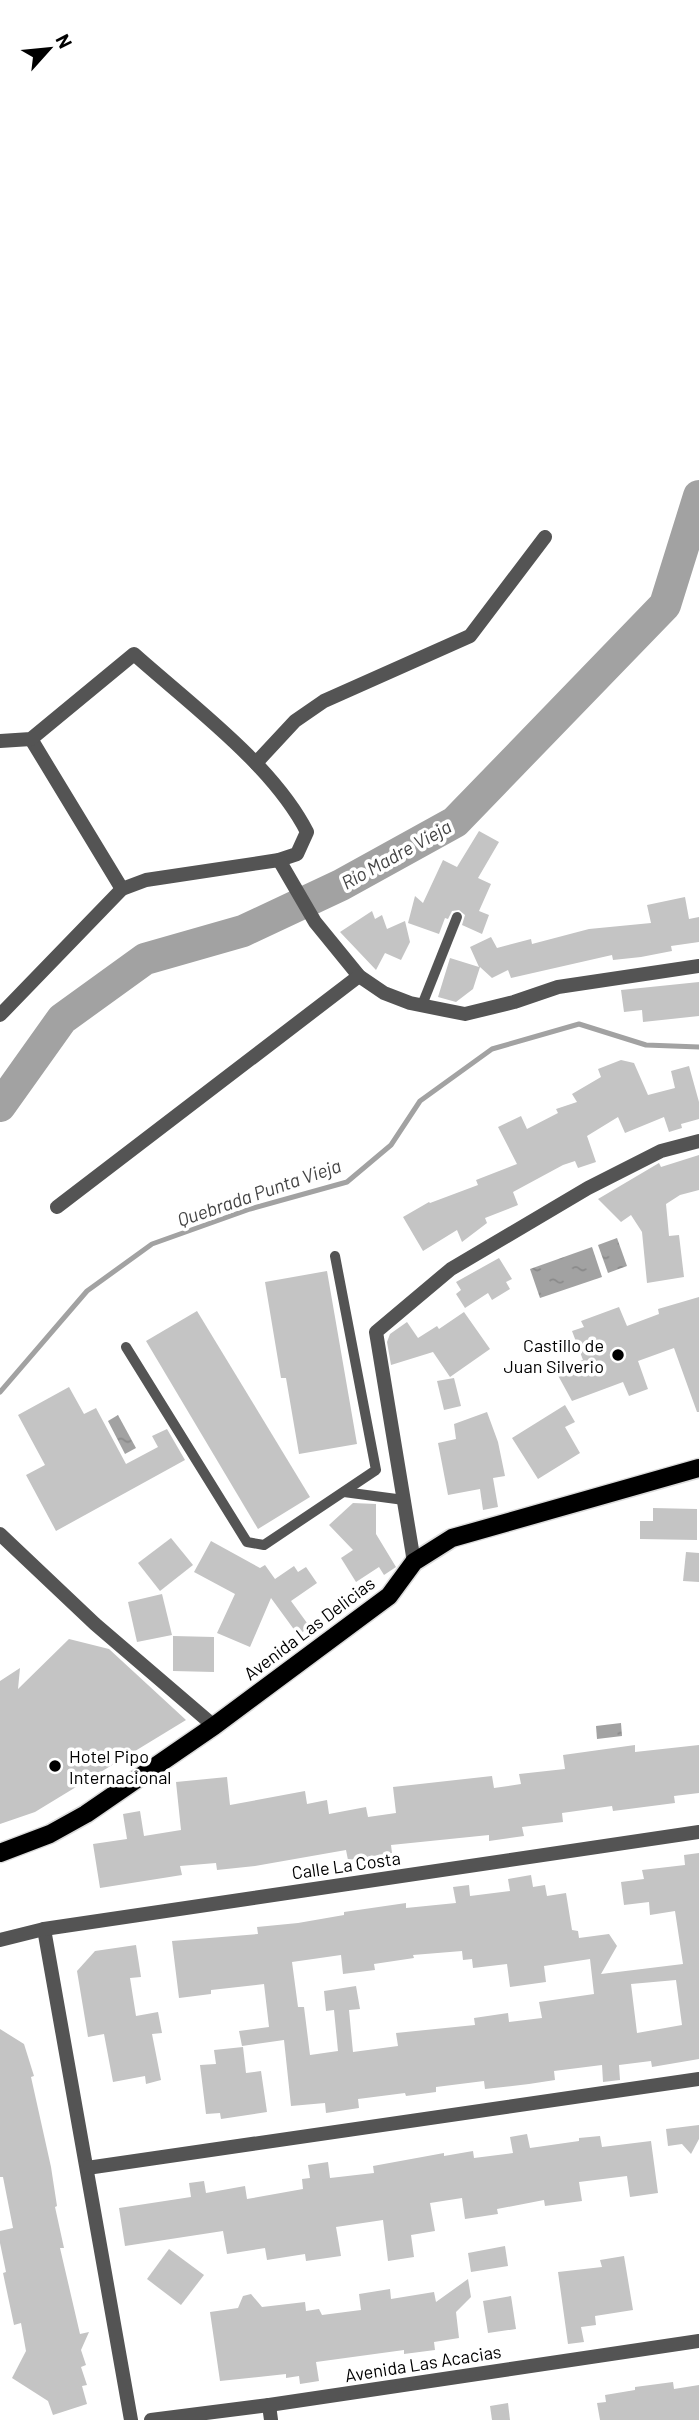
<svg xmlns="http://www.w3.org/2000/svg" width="699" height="2420" font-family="Barlow,sans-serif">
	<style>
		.water { fill: url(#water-ripples) }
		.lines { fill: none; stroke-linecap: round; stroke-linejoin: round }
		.stream { stroke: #a2a2a2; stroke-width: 5 }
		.river { stroke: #a2a2a2; stroke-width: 32 }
		.building { fill: #c4c4c4; fill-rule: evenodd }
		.primary-casing { stroke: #dbdbdb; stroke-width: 21 }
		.lane { stroke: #545454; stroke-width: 10 }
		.street { stroke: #545454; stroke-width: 14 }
		.primary { stroke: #000; stroke-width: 18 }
		.poi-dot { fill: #000; stroke: #fff; stroke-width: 2.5 }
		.labels { text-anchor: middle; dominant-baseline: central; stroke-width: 7; stroke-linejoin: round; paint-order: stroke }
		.poi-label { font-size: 18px; fill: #000; stroke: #fff; text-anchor: end }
		.street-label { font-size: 18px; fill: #000; stroke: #fff }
		.water-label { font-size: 19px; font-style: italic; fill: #434343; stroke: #fff }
	</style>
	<defs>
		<pattern id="water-ripples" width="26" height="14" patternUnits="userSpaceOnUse" patternTransform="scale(1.75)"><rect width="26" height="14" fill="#a2a2a2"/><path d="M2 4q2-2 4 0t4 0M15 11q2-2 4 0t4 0" fill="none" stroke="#8a8a8a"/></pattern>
	</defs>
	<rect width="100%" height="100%" fill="#fff"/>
	<g class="water">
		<path d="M617 1238 627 1266 608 1273 598 1245Z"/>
		<path d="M592 1247 602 1277 540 1298 530 1269Z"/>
		<path d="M118 1415 136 1448 125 1454 108 1421Z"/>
		<path d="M621 1723 622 1736 597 1739 596 1726Z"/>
	</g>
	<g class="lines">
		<path class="stream" d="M0 1392 87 1291 152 1244 250 1209 347 1182 391 1145 420 1101 492 1049 579 1024 646 1045 699 1047"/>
		<path class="river" d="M0 1106 62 1019 145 959 243 931 341 885 455 822 665 605 699 496"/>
	</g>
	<g class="building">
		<path d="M479 831 499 842 478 878 491 884 479 911 489 915 482 934 462 925 465 915 459 910 452 911 448 919 445 918 439 934 408 923 415 896 423 903 443 860 457 867Z"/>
		<path d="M685 897 689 919 699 917V942L671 946 672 951 641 957 613 960 612 955 511 978 508 970 492 978 480 967 473 989 456 1002 438 997 450 958 479 967 470 947 491 937 497 948 531 939 532 944 589 929 651 923 647 905Z"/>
		<path d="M372 911 375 919 382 915 387 929 405 921 410 942 401 960 385 953 376 970 340 932Z"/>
		<path d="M699 982V1016L643 1022 642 1010 624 1012 621 990Z"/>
		<path d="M621 1060 634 1063 648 1095 675 1088 671 1071 689 1066 699 1102V1119L681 1124 682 1128 669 1132 664 1117 625 1133 618 1117 587 1136 596 1162 578 1168 575 1161 563 1165 513 1192 518 1205 485 1218 487 1223 462 1242 457 1230 423 1251 403 1217 429 1202 430 1203 478 1185 476 1180 517 1164 498 1127 521 1116 527 1129 558 1113 556 1109 577 1102 572 1094 601 1077 598 1069Z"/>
		<path d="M699 1155V1190L680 1195 666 1204 669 1236 679 1235 684 1277 647 1283 642 1232 631 1215 621 1222 598 1199 659 1163 661 1167Z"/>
		<path d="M499 1258 512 1279 506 1282 510 1289 492 1300 488 1293 465 1308 456 1294 461 1290 456 1282Z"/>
		<path d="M327 1271 357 1444 299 1454 286 1378H281L265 1282Z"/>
		<path d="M699 1297V1412H697L674 1348 638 1361 648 1389 629 1396 623 1382 572 1401 555 1370 583 1360 572 1331 584 1327 581 1321 619 1307 627 1326 659 1314 658 1309Z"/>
		<path d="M197 1311 310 1497 258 1529 146 1341Z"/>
		<path d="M464 1312 490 1349 450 1377 433 1352 391 1365 387 1342 390 1334 407 1322 418 1338 437 1326 439 1329Z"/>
		<path d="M454 1378 461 1406 444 1410 437 1381Z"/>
		<path d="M69 1387 84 1414 96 1408 126 1464 158 1447 152 1436 167 1429 185 1460 56 1531 26 1475 45 1465 18 1415Z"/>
		<path d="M565 1405 575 1422 565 1427 580 1453 538 1479 512 1438Z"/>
		<path d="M487 1412 498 1442 505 1476 493 1478 498 1507 483 1510 480 1489 448 1495 438 1443 456 1439 454 1424Z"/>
		<path d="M353 1503 376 1504V1534L396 1567 384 1575 379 1567 356 1582 341 1558 353 1550 329 1525Z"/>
		<path d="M653 1508 697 1509V1540L640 1539V1521H653Z"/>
		<path d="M171 1538 193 1565 160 1591 138 1563Z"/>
		<path d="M211 1541 260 1568 265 1565 275 1579 294 1566 298 1572 306 1567 317 1583 291 1601 310 1627 298 1635 271 1598 250 1647 217 1633 235 1594 194 1572Z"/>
		<path d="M686 1552 699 1553V1582L683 1581Z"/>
		<path d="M162 1594 172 1635 137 1642 128 1602Z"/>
		<path d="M173 1636 214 1637V1672L173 1671Z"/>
		<path d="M69 1639 109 1649 186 1720 35 1812 0 1824V1681L20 1668 18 1689Z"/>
		<path d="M635 1745V1752L699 1745V1793L674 1796 675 1803 613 1811 612 1806 562 1813 563 1822 522 1827 524 1836 489 1841V1835L391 1845 392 1853 348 1860 346 1850 255 1866 217 1870 216 1863 180 1866 182 1875 100 1888 93 1844 127 1839 123 1814 140 1811 144 1836 181 1830 176 1782 227 1777 230 1805 305 1791 307 1804 327 1800 329 1814 366 1807 368 1817 396 1813 393 1787 492 1776 494 1788 521 1784 519 1774 565 1769 563 1755Z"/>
		<path d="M699 1853V2059L652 2067 651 2061 619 2065 620 2080 603 2082 602 2065 554 2071 555 2080 529 2084 485 2089 484 2081 436 2087V2092L406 2096 405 2093 358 2099 359 2108 326 2113 325 2103 291 2106 284 2040 242 2046 239 2031 269 2027 264 1984 211 1990V1994L179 1998 172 1941 258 1934 257 1927 298 1923 344 1915V1912L406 1903V1908L456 1903 453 1887 469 1885 470 1896 510 1891 508 1879 531 1875 533 1887 545 1885 547 1896 566 1893 572 1930 578 1931 579 1938 609 1934 617 1946 601 1974 683 1964 675 1911 650 1915 649 1902 624 1905 621 1882 644 1879 642 1870 685 1865 684 1855ZM462 1951 463 1960 472 1959 473 1968 507 1964 510 1987 546 1982 544 1966 590 1959 594 1994 539 2002 542 2018 509 2022 508 2013 474 2018 475 2025 396 2033 398 2046 353 2052 349 2010 360 2009 356 1986 324 1991 326 2011 334 2010 338 2051 310 2055 304 2007H298L292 1962 341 1955 343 1974 375 1970 374 1964 414 1958 413 1955ZM676 1980 682 2025 637 2033 631 1984Z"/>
		<path d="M136 1945 141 1977 130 1978 136 2016 158 2012 162 2033 152 2034 161 2080 146 2084 145 2076 113 2082 104 2034 88 2037 77 1971 95 1951Z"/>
		<path d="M0 2029 24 2044 34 2076 31 2077 51 2167 57 2206 55 2207 64 2248H60L80 2334 89 2332 81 2350 86 2365 81 2367 87 2385 82 2386 87 2404 53 2415 48 2401 12 2378 26 2351 21 2323 14 2325 3 2273 6 2272 0 2243V2231L13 2228 3 2177H0Z"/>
		<path d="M243 2047 246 2073 261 2071 267 2112 221 2119 220 2113 206 2114 200 2065 216 2064 214 2050Z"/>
		<path d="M699 2125V2139L691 2154 682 2144 668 2146 666 2129Z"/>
		<path d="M527 2134 530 2148 579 2141V2138L600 2136 602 2147 651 2141 658 2193 630 2197 627 2176 579 2182 582 2201 545 2206 544 2200 497 2209 498 2214 465 2219 462 2198 430 2203 435 2231 411 2235 414 2257 388 2261 383 2220 336 2227 341 2256 306 2261 305 2254 267 2260 265 2248 227 2254 223 2231 125 2246 119 2208 191 2197 189 2183 204 2181 206 2193 245 2186 247 2199 303 2189 302 2179 310 2178 308 2165 328 2162 330 2178 374 2173 373 2166 444 2153V2156L473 2151 474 2158 513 2153 510 2137Z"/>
		<path d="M505 2246 508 2266 471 2272 468 2253Z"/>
		<path d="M169 2249 204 2275 181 2305 147 2279Z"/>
		<path d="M624 2256 633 2310 595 2316 596 2325 581 2327 584 2342 568 2344 558 2272 602 2267 600 2260Z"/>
		<path d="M468 2279 471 2297 456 2312 459 2338 434 2342 435 2350 404 2354V2350L316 2362 319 2381 300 2384 299 2376 286 2378V2374L220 2381 210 2312 238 2308 243 2296 251 2294 262 2307 305 2302 306 2311 319 2309 322 2315 361 2310 359 2294 390 2289 391 2299 434 2292 436 2302Z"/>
		<path d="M511 2296 516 2329 488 2333 483 2301Z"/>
		<path d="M673 2382 674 2389 699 2385V2420H600L597 2403 606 2402 605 2395 635 2390V2387Z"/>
		<path d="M508 2403 510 2420H492L490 2406Z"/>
	</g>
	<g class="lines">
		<defs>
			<path id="primary" d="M0 1853 50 1834 86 1814 214 1726 389 1596 414 1562 452 1538 699 1468"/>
		</defs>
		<use href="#primary" class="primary-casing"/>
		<g class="lane">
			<path d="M422 1005 457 917"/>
			<path d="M126 1347 247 1542 264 1545 376 1470 335 1256"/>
			<path d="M344 1492 404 1500"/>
		</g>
		<g class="street">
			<path d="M31 739 122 889"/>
			<path d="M0 741 31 739 134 654C191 705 273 765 307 832L297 854 279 860 146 880 122 889 0 1015"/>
			<path d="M256 763 295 721 324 701 470 636 545 537"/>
			<path d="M279 860 315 922 359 976 384 993 410 1003 465 1014 514 1002 558 987 699 966"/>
			<path d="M57 1207 359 976"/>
			<path d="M0 1534 95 1624 214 1726"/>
			<path d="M414 1562 376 1332 451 1269 588 1188 661 1151 699 1141"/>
			<path d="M44 1929 131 2420"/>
			<path d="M0 1940 44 1929 699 1832"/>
			<path d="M87 2168 699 2079"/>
			<path d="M269 2405 271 2420"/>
			<path d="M151 2420 269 2405 699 2341"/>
		</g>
		<use href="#primary" class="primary"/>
	</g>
	<g class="poi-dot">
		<circle cx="618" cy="1355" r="7"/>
		<circle cx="55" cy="1766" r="7"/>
	</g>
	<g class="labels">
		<g class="poi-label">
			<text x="604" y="1345">Castillo de<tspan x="604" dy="21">Juan Silverio</tspan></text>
			<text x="69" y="1756" text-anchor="start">Hotel Pipo<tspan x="69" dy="21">Internacional</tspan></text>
		</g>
		<g class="street-label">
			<text transform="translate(309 1628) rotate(-37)">Avenida Las Delicias</text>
			<text transform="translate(346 1865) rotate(-8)">Calle La Costa</text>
			<text transform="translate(423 2363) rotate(-9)">Avenida Las Acacias</text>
		</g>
		<g class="water-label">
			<text transform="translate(396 854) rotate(-29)">Río Madre Vieja</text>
			<text transform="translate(259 1192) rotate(-19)">Quebrada Punta Vieja</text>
		</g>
	</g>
	<g transform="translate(49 49) rotate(63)" stroke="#ffffff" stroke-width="5" paint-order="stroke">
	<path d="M0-5L12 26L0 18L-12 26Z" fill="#000000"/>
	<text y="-10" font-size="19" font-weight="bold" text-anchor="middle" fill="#000000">N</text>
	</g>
</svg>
